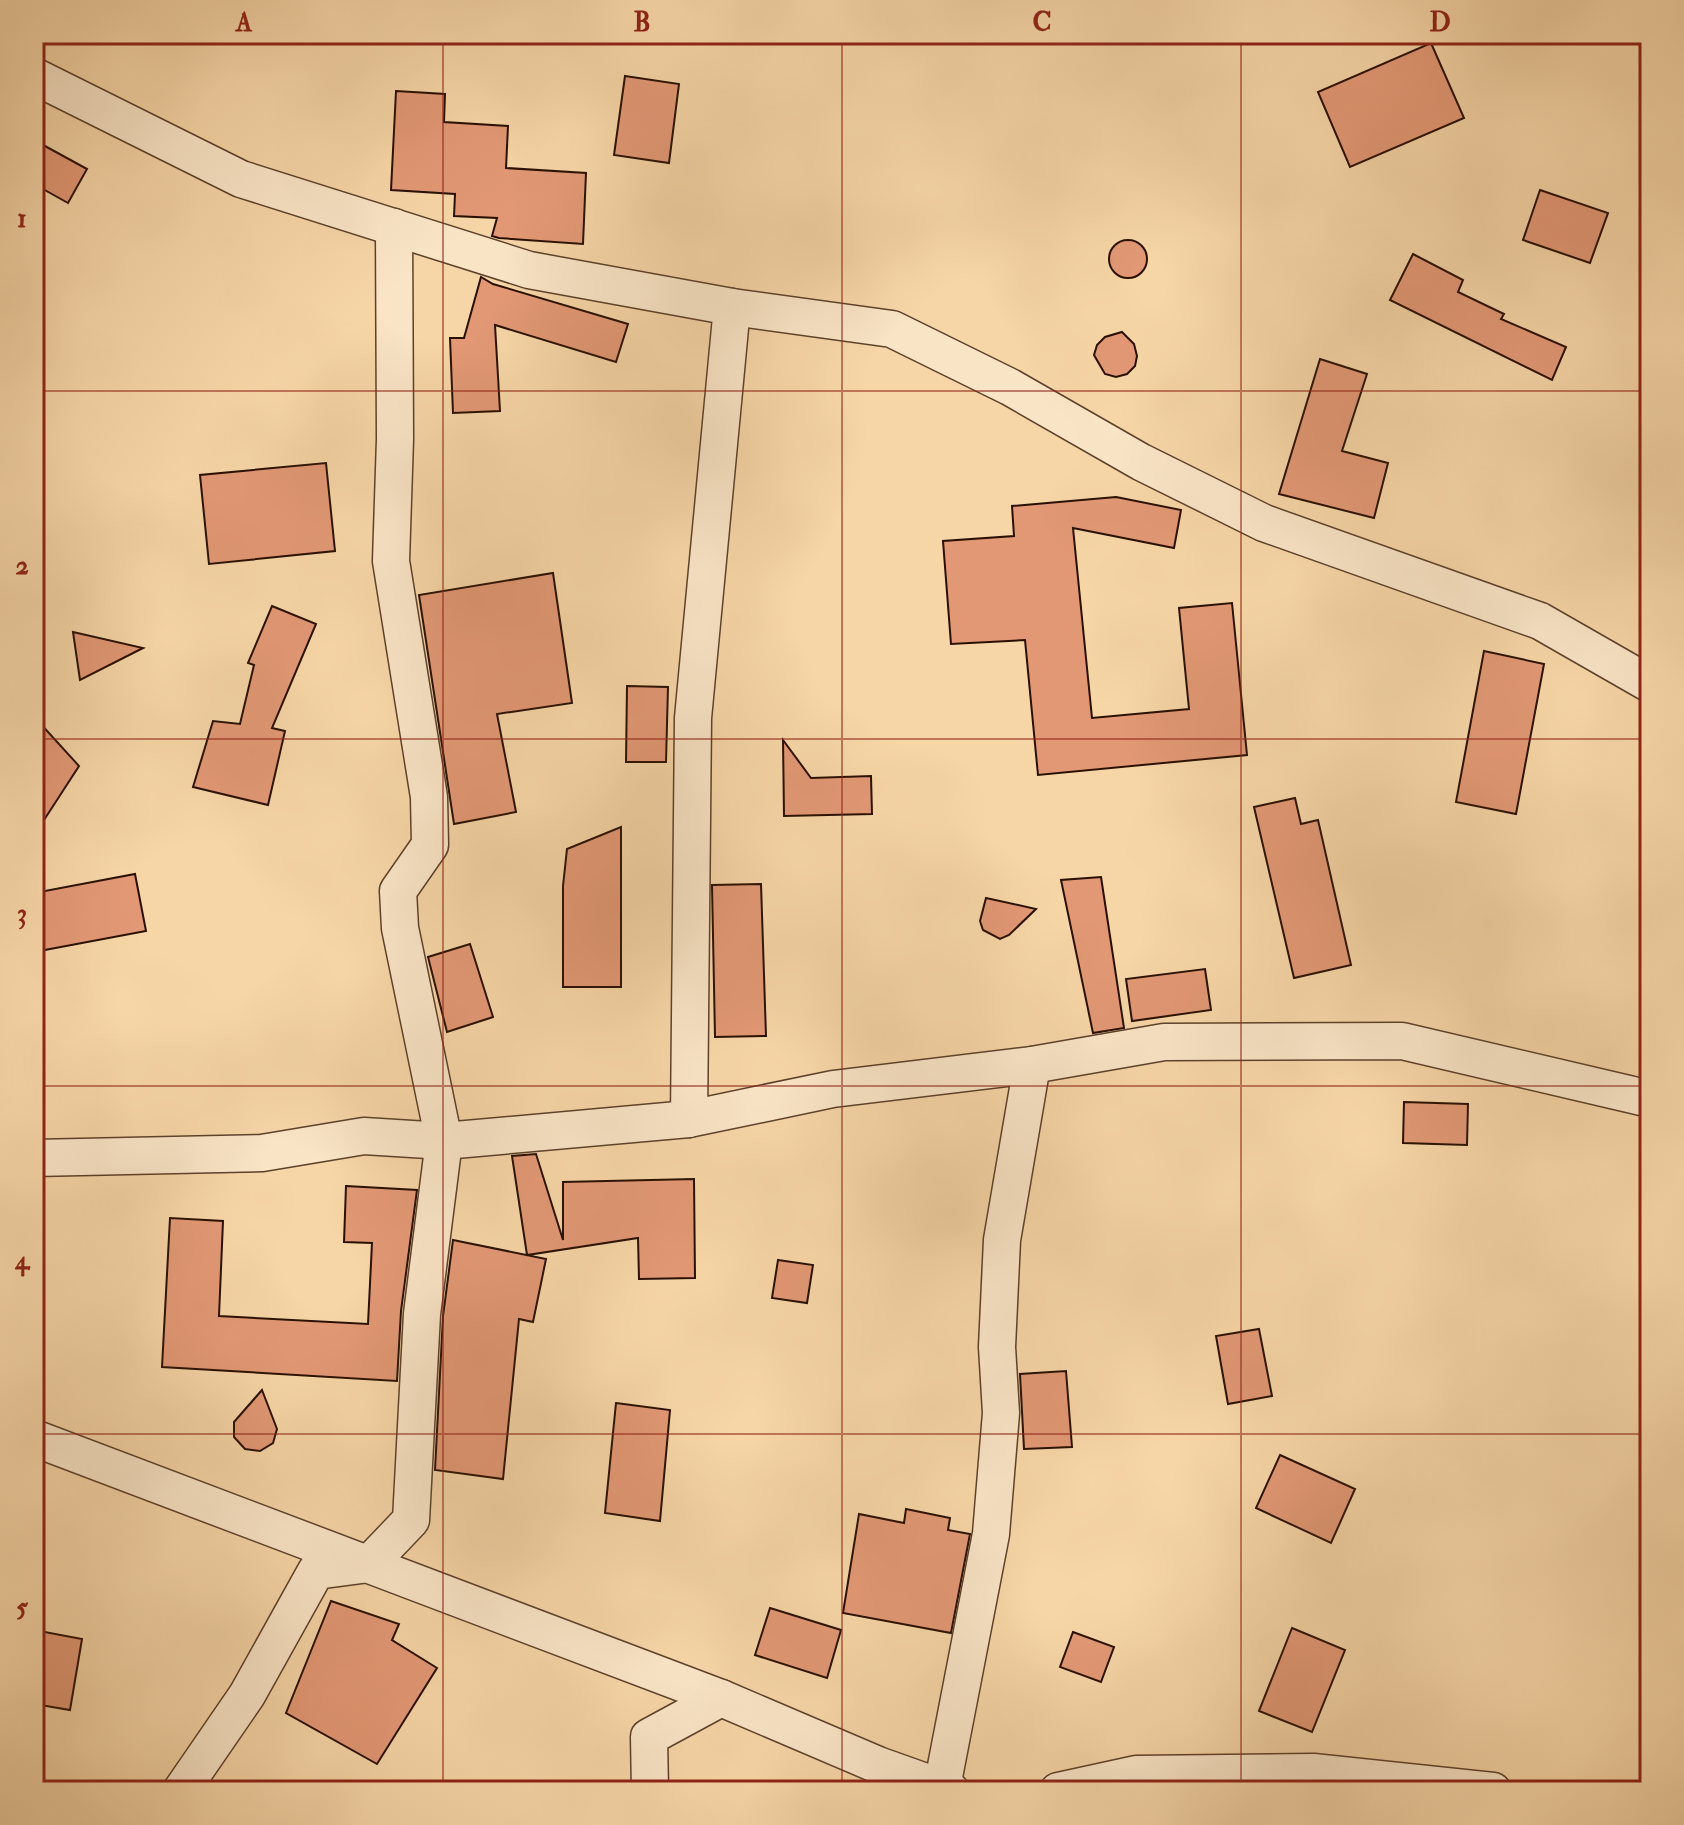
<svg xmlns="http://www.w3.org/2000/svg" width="1684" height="1825" font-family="'IM FELL Double Pica',serif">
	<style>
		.building { fill: #e29875; stroke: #2a1002; stroke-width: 2 }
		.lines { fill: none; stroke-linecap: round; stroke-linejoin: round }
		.street-casing { stroke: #5d412b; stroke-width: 39 }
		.street { stroke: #f9e4c6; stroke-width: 36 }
		.grid { fill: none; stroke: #8f2418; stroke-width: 2; stroke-opacity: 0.55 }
		.neatline { fill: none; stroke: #8f2418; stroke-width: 3 }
		.grid-label { font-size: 26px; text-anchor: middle; font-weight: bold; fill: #8f2418 }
	</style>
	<rect width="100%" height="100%" fill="#f6d5a7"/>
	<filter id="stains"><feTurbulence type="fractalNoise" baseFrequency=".0025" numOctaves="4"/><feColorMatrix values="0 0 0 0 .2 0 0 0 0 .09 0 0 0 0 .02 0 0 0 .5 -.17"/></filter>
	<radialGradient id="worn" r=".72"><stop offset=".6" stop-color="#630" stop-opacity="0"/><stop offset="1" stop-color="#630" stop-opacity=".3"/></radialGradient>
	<g class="building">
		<path d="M1431 43 1464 118 1350 167 1318 92Z"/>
		<path d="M625 76 679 84 669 163 614 155Z"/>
		<path d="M396 91 445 94 444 122 508 126 506 168 586 173 583 244 499 238 492 236 497 218 454 216 455 194 391 190Z"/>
		<path d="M34 140 87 169 68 203 34 184Z"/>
		<path d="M1540 190 1608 213 1590 263 1523 240Z"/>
		<circle cx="1128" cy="259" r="19"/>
		<path d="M1413 254 1463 280 1458 292 1504 314 1501 319 1566 347 1552 380 1390 300Z"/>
		<path d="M481 277 493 284 628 324 616 362 495 325 500 411 453 413 450 338H464Z"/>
		<path d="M1122 332 1134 344 1137 356 1135 366 1127 374 1116 377 1105 374 1094 355 1097 345 1105 337Z"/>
		<path d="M1320 359 1367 374 1342 451 1388 463 1374 518 1279 494Z"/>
		<path d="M326 463 335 551 209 564 200 475Z"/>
		<path d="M1116 497 1181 510 1174 548 1073 528 1092 718 1189 709 1179 608 1232 603 1247 755 1038 775 1025 640 951 644 943 541 1014 536 1012 506Z"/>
		<path d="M553 573 572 703 497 714 516 812 454 824 419 595Z"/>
		<path d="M272 606 316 624 272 728 285 731 268 805 193 787 213 721 240 724 254 665 248 663Z"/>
		<path d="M73 632 143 648 80 680Z"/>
		<path d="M1484 651 1544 664 1516 814 1456 802Z"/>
		<path d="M627 686 668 687 666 762H626Z"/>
		<path d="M38 721 79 766 44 820Z"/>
		<path d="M783 740 811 778 871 776 872 814 784 816Z"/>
		<path d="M1295 798 1301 824 1318 820 1351 965 1294 978 1254 807Z"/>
		<path d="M621 827V987H563V886L567 849Z"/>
		<path d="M135 874 146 931 34 952V893Z"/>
		<path d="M1101 877 1124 1028 1093 1033 1061 880Z"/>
		<path d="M761 884 766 1036 715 1037 712 885Z"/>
		<path d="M986 898 1036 909 1009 935 1000 939 983 930 980 921Z"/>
		<path d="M470 944 493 1017 447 1032 428 957Z"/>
		<path d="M1205 969 1211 1010 1132 1021 1126 979Z"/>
		<path d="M1404 1102 1468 1104 1467 1145 1403 1143Z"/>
		<path d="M536 1154 563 1240V1182L694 1179 695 1278 639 1279 638 1238 527 1255 512 1156Z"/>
		<path d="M346 1186 417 1190 401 1311 397 1381 162 1367 170 1218 223 1221 219 1316 368 1324 372 1243 344 1242Z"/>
		<path d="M453 1240 546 1259 533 1322 519 1319 503 1479 435 1470 443 1316Z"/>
		<path d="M778 1260 813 1265 807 1303 772 1298Z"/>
		<path d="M1259 1329 1272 1396 1228 1404 1216 1336Z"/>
		<path d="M1066 1371 1072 1447 1024 1449 1020 1374Z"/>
		<path d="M262 1390 277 1429 273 1443 260 1451 245 1449 234 1437V1422Z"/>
		<path d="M616 1403 670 1410 660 1521 605 1513Z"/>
		<path d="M1280 1455 1355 1489 1331 1543 1256 1508Z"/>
		<path d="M906 1509 950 1518 948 1530 970 1534 951 1633 843 1613 859 1514 904 1523Z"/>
		<path d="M331 1601 399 1624 392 1640 437 1668 377 1764 286 1713Z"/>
		<path d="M770 1608 841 1630 827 1678 755 1655Z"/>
		<path d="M1292 1628 1345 1650 1312 1732 1259 1711Z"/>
		<path d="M34 1630 82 1639 70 1710 34 1704Z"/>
		<path d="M1073 1632 1114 1647 1101 1682 1060 1667Z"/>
	</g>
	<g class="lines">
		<defs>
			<g id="street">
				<path d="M34 76 241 179 529 270 732 307 892 329 1010 387 1141 462 1264 523 1540 621 1650 684"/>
				<path d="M689 1119 693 718 732 307"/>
				<path d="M34 1158 262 1153 364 1136 444 1141 689 1119 833 1089 1032 1065 1164 1042 1402 1041 1650 1099"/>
				<path d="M34 1438 721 1698 878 1765 951 1791"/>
				<path d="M942 1787 991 1534 1001 1413 997 1347 1002 1240 1032 1065"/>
				<path d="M181 1791 247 1695 316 1571 369 1564 411 1520 422 1314 444 1141 400 928 398 891 430 845 429 797 391 561 395 439 394 227"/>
				<path d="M650 1791 649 1737 721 1698"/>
				<path d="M1058 1791 1136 1774 1313 1772 1493 1791"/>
			</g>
		</defs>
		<use href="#street" class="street-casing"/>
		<use href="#street" class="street"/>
	</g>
	<path class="grid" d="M443 34V1791M842 34V1791M1241 34V1791M34 391H1650M34 739H1650M34 1086H1650M34 1434H1650"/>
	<rect width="1684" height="1825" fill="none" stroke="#f6d5a7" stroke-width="88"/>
	<rect x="44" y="44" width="1596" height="1737" class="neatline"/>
	<g class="grid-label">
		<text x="244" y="31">A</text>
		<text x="642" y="31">B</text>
		<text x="1042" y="31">C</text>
		<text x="1440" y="31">D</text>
		<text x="22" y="227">1</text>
		<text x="22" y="574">2</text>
		<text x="22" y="922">3</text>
		<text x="22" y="1269">4</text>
		<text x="22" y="1616">5</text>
	</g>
	<rect width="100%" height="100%" filter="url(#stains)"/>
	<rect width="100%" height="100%" fill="url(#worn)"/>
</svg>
